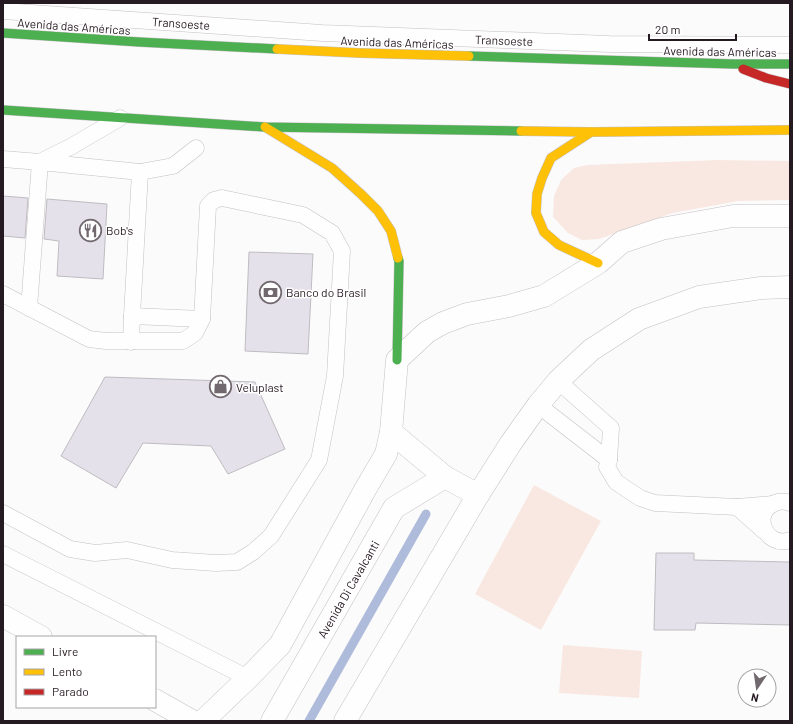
<svg xmlns="http://www.w3.org/2000/svg" width="793" height="724" font-family="Barlow,sans-serif">
	<style>
		.green { fill: #f9e8e1 }
		.lines { fill: none; stroke-linecap: round; stroke-linejoin: round }
		.stream { stroke: #afbbda; stroke-width: 9 }
		.building { fill: #e5e1ea; stroke: #bebcc1 }
		.lane-casing { stroke: #c5bfc3; stroke-width: 17 }
		.street-casing { stroke: #c5bfc3; stroke-width: 23 }
		.fast-casing { stroke: #c5bfc3; stroke-width: 10 }
		.slow-casing { stroke: #c5bfc3; stroke-width: 10 }
		.jam-casing { stroke: #c5bfc3; stroke-width: 10 }
		.lane { stroke: #fefefe; stroke-width: 16 }
		.street { stroke: #fefefe; stroke-width: 22 }
		.fast { stroke: #4caf50; stroke-width: 9 }
		.slow { stroke: #ffc107; stroke-width: 9 }
		.jam { stroke: #c62828; stroke-width: 9 }
		.labels { text-anchor: middle; dominant-baseline: central; stroke-width: 3; stroke-linejoin: round; paint-order: stroke }
		.street-label { font-size: 12px; fill: #261a22; stroke: #fff }
		.poi-label { font-size: 12px; fill: #261a22; stroke: #fff; text-anchor: start }
	</style>
	<rect width="100%" height="100%" fill="#fbfbfb"/>
	<g class="green">
		<path d="M718 160 790 161V200L738 201 673 213 599 239 582 240 568 233 553 217 554 196 561 180 574 168 587 165Z"/>
		<path d="M534 485 601 521 541 630 475 594Z"/>
		<path d="M563 645 642 651 639 698 559 693Z"/>
	</g>
	<g class="lines">
		<path class="stream" d="M309 721 426 514"/>
	</g>
	<g class="building">
		<path d="M3 196 28 198 25 238 3 236Z"/>
		<path d="M47 199 107 204 103 279 57 276 59 241 44 239Z"/>
		<path d="M249 252 313 254 308 354 245 351Z"/>
		<path d="M105 377 255 382 285 449 228 474 211 446 143 443 116 488 61 456Z"/>
		<path d="M656 553H694V560L790 562V625L696 623 695 630H654Z"/>
	</g>
	<g class="lines">
		<defs>
			<g id="lane">
				<path d="M3 11 322 33 609 44 790 45"/>
				<path d="M3 159 40 162 72 146 120 118"/>
				<path d="M3 294 89 339 106 341H183L195 333 202 319 208 206 214 200 222 198 303 215 332 233 342 251 335 376 319 460 271 536 253 552 237 562 216 563 172 560 127 550 95 553 70 549 3 513"/>
				<path d="M29 308 40 162 140 172 173 166 196 148"/>
				<path d="M132 316 202 319"/>
				<path d="M131 342 132 316 140 172"/>
				<path d="M538 405 609 460 611 428 558 381"/>
				<path d="M609 460 607 467 616 482 640 498 655 503 737 507"/>
				<path d="M790 503C785 501 780 501 775 503 751 512 765 549 790 540"/>
				<path d="M764 531 737 507 773 504"/>
				<path d="M3 554 248 678"/>
			</g>
			<g id="street">
				<path d="M391 432 445 477 478 495"/>
				<path d="M3 616 41 637"/>
				<path d="M155 700 192 721"/>
				<path d="M203 721 248 678 280 645 366 488 386 454 391 432 397 360 427 332 443 323 467 314 509 306 544 296 598 263 622 242 661 229 733 216H790"/>
				<path d="M272 721 394 508 445 477"/>
				<path d="M345 721 478 495 511 443 538 405 558 381 591 350 639 319 699 297 761 288 790 287"/>
			</g>
			<g id="fast">
				<path d="M3 33 139 42 277 49"/>
				<path d="M469 56 733 64H790"/>
				<path d="M3 110 264 127 521 131"/>
				<path d="M397 360 399 261 398 258"/>
			</g>
			<g id="slow">
				<path d="M277 49 360 53 469 56"/>
				<path d="M265 127 332 168 361 194 378 211 391 231 398 258"/>
				<path d="M521 131 591 132 790 130"/>
				<path d="M591 132 551 158 542 178 537 194 536 213 544 232 559 245 598 263"/>
			</g>
			<path id="jam" d="M743 69 766 78 790 84"/>
		</defs>
		<use href="#lane" class="lane-casing"/>
		<use href="#street" class="street-casing"/>
		<use href="#fast" class="fast-casing"/>
		<use href="#slow" class="slow-casing"/>
		<use href="#jam" class="jam-casing"/>
		<use href="#lane" class="lane"/>
		<use href="#street" class="street"/>
		<use href="#fast" class="fast"/>
		<use href="#slow" class="slow"/>
		<use href="#jam" class="jam"/>
	</g>
	<defs>
		<symbol id="restaurant-ring" viewBox="-11 -11 22 22"><circle r="9.5" fill="#fff" stroke="#71696e" stroke-width="1.5"/><path d="M-5-6h1v4h1v-4h1v4h1v-4h1v5L-1.5 .5V6h-2V.5L-5-1ZM5-6V6H3V1.5H1.5Q1.5-4 5-6Z" fill="#71696e"/></symbol>
		<symbol id="bank-ring" viewBox="-11 -11 22 22"><circle r="9.5" fill="#fff" stroke="#71696e" stroke-width="1.5"/><path d="M-6-4H6V4H-6ZM0-2.3a2.3 2.3 0 1 0 0 4.6a2.3 2.3 0 1 0 0-4.6Z" fill="#71696e"/></symbol>
		<symbol id="shop-ring" viewBox="-11 -11 22 22"><circle r="9.5" fill="#fff" stroke="#71696e" stroke-width="1.5"/><path d="M-5-2.5h2.3a2.7 3.5 0 0 1 5.4 0H5L5.5 6h-11ZM-1.5-2.5h3a1.5 2.3 0 0 0-3 0Z" fill="#71696e"/></symbol>
	</defs>
	<g fill-rule="evenodd">
		<use href="#restaurant-ring" x="78" y="218" width="25" height="25"/>
		<use href="#bank-ring" x="258" y="280" width="25" height="25"/>
		<use href="#shop-ring" x="208" y="374" width="25" height="25"/>
	</g>
	<g class="labels">
		<g class="street-label">
			<text transform="translate(181 23) rotate(4)">Transoeste</text>
			<text transform="translate(74 26) rotate(4)">Avenida das Américas</text>
			<text transform="translate(504 40) rotate(2)">Transoeste</text>
			<text transform="translate(397 42) rotate(2)">Avenida das Américas</text>
			<text transform="translate(720 51) rotate(1)">Avenida das Américas</text>
			<text transform="translate(348 589) rotate(-60)">Avenida Di Cavalcanti</text>
		</g>
		<g class="poi-label">
			<text x="106" y="230">Bob's</text>
			<text x="286" y="292">Banco do Brasil</text>
			<text x="236" y="387">Veluplast</text>
		</g>
	</g>
	<rect width="793" height="724" fill="none" stroke="#261a22" stroke-width="8"/>
	<rect x="16" y="636" width="140" height="72" fill="#ffffff" stroke="#a8a3a7"/>
	<rect x="24" y="649" width="20" height="6" fill="#4caf50" stroke="#a8a3a7"/>
	<text x="52" y="656" font-size="12" fill="#261a22">Livre</text>
	<rect x="24" y="669" width="20" height="6" fill="#ffc107" stroke="#a8a3a7"/>
	<text x="52" y="676" font-size="12" fill="#261a22">Lento</text>
	<rect x="24" y="689" width="20" height="6" fill="#c62828" stroke="#a8a3a7"/>
	<text x="52" y="696" font-size="12" fill="#261a22">Parado</text>
	<g transform="translate(757 688) rotate(193)"><circle r="19" fill="#ffffff" stroke="#a8a3a7"/>
	<path d="M0-3L7 15L0 10L-7 15Z" fill="#71696e"/>
	<text y="-6" font-size="11" font-weight="bold" text-anchor="middle" fill="#261a22">N</text>
	</g>
	<path d="M649 34v6h87v-6" fill="none" stroke="#261a22" stroke-width="2"/>
	<text x="655" y="34" font-size="12" fill="#261a22" stroke="#ffffff" stroke-width="3" paint-order="stroke">20 m</text>
</svg>
